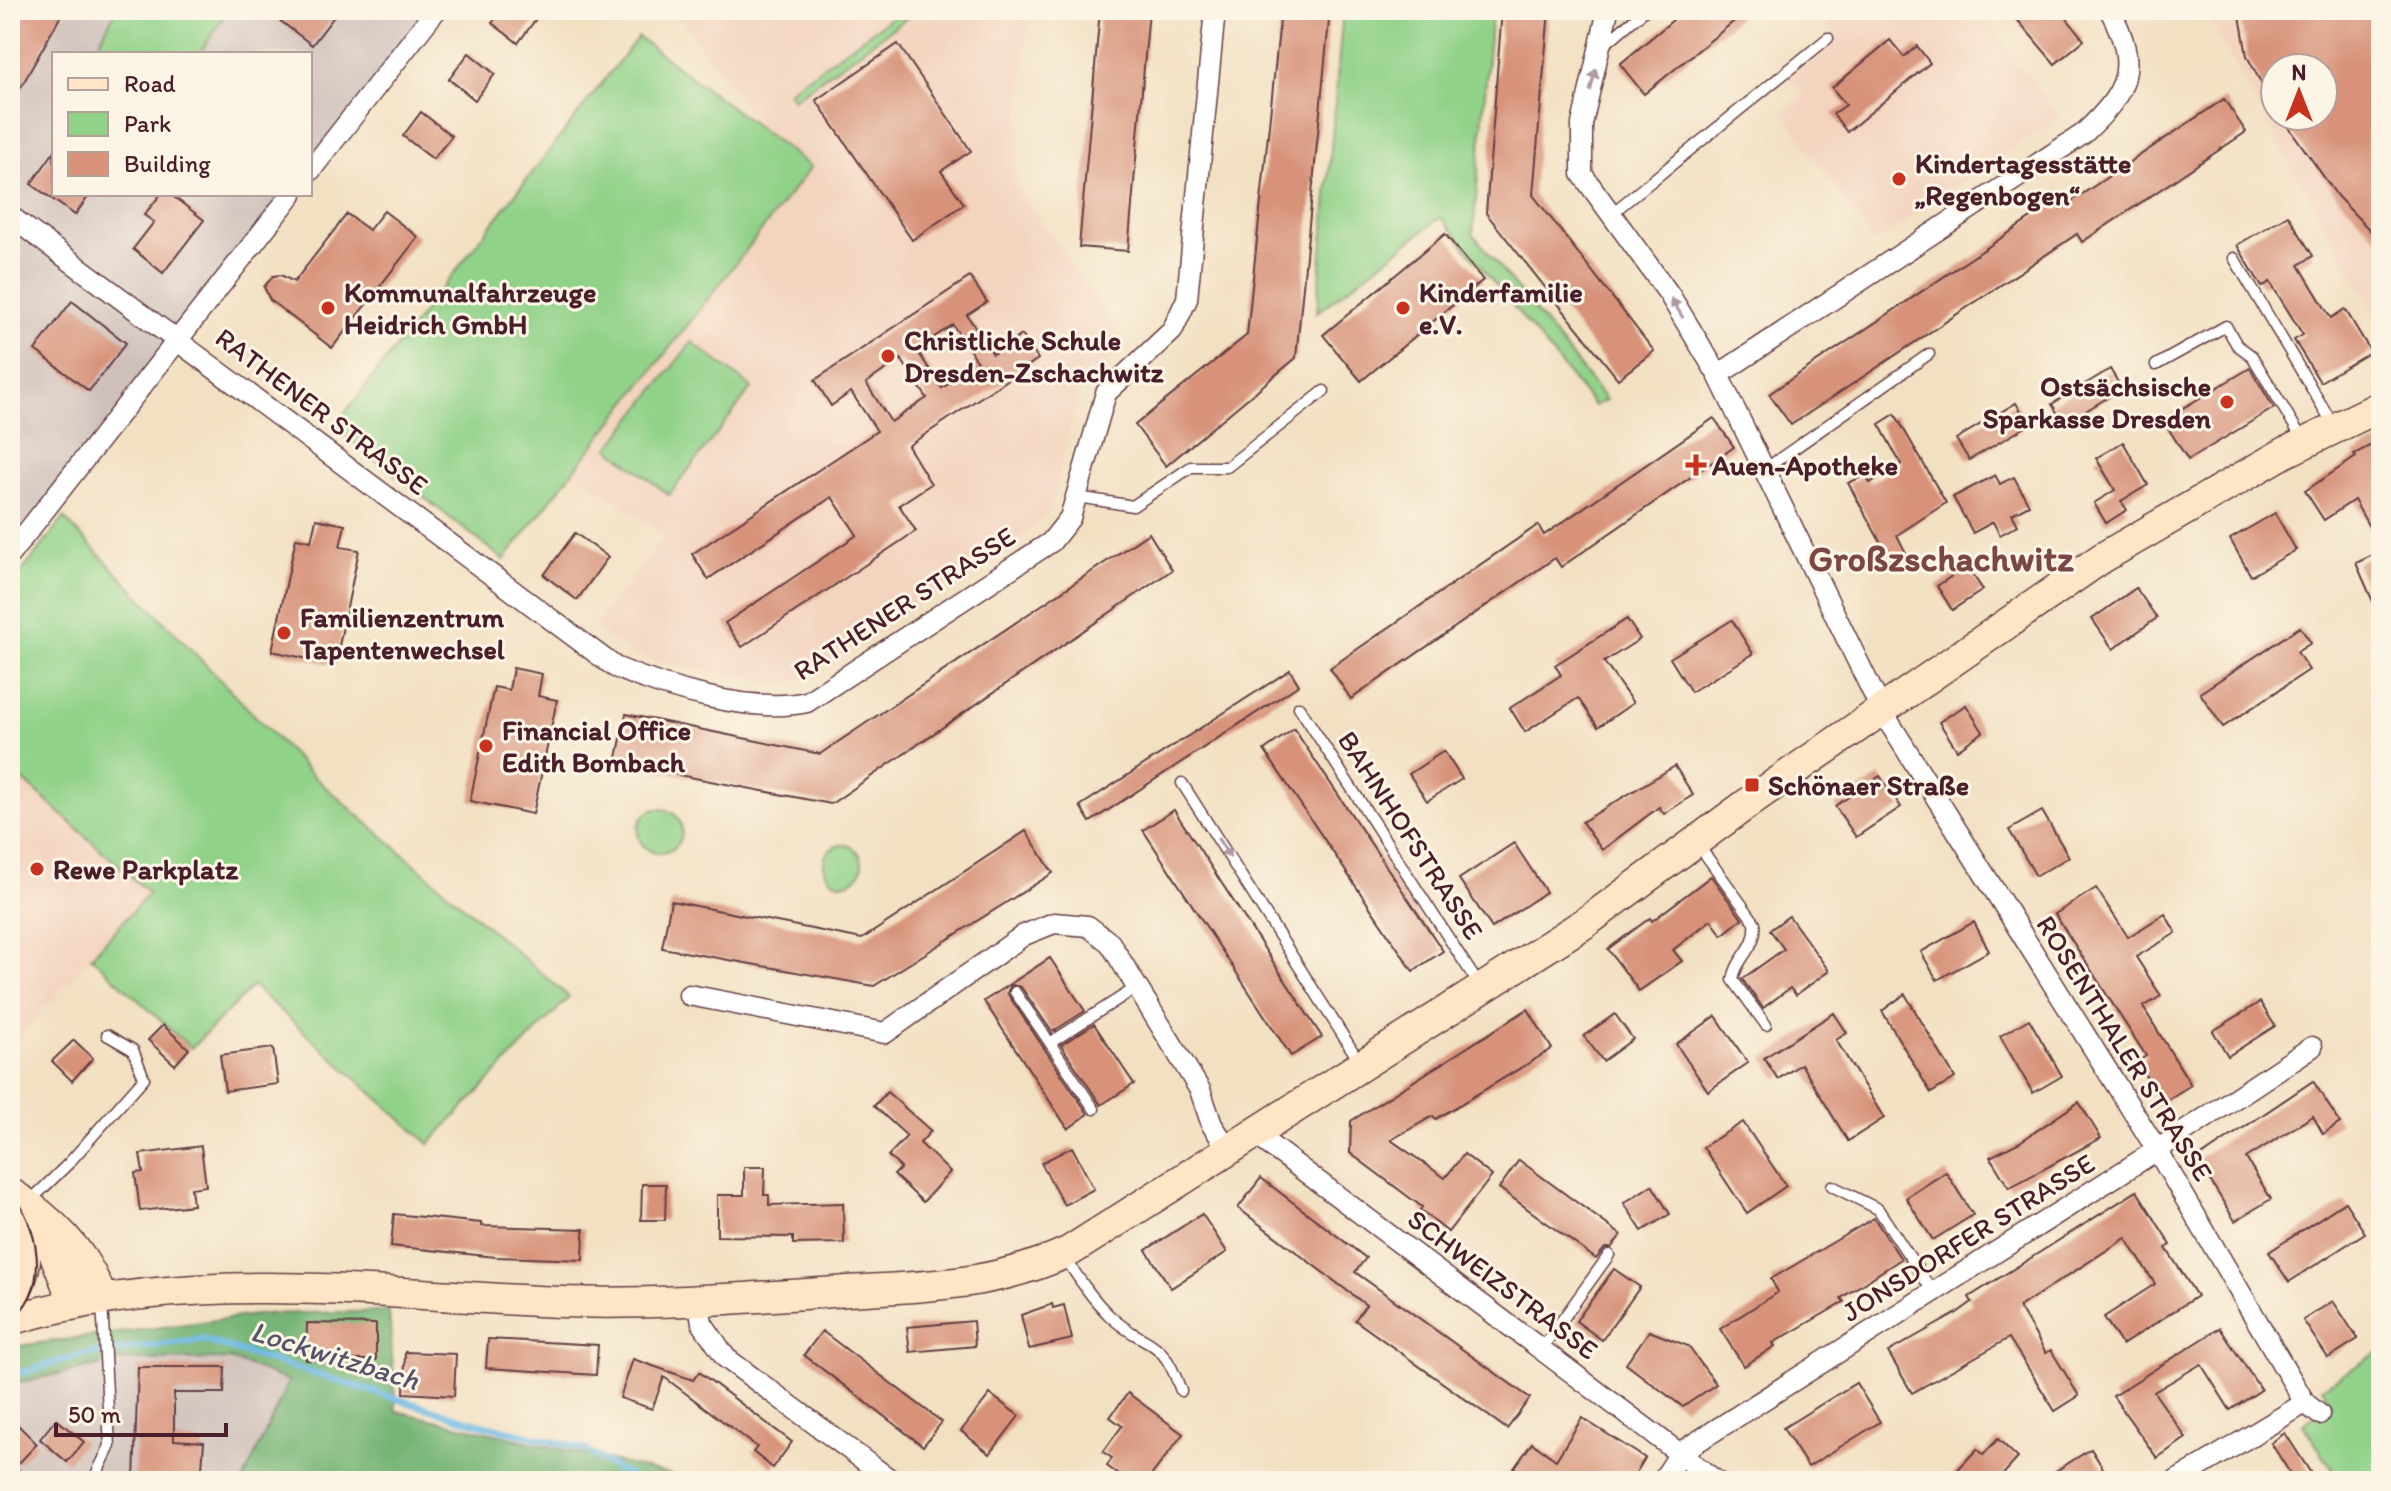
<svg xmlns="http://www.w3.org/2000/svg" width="2391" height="1491" font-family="Itim,sans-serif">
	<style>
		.built { fill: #f3d4bf; fill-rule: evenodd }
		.industrial { fill: #cfc0bb }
		.green { fill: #91d289; stroke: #6e785a; stroke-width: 2 }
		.forest { fill: #74b475; stroke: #5f6a50; stroke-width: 2 }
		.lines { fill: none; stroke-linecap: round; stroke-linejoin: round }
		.stream { stroke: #69b7e3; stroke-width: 7 }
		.building { fill: #d79279; fill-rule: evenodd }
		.lane-casing { stroke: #633c42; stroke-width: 13 }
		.street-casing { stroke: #633c42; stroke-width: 23 }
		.secondary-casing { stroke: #633c42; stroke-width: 33 }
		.lane { stroke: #fff; stroke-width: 10 }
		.street { stroke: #fff; stroke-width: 20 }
		.secondary { stroke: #fde5c5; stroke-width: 30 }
		.tram { stroke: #4a1f2b; stroke-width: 2 }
		.oneway { fill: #ae9aa0 }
		.poi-dot { fill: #c8321e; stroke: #fcf5e5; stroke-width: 3 }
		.labels { text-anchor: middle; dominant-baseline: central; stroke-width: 6; stroke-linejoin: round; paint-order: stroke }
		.poi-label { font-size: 28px; font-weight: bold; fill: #4a1f2b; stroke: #fcf5e5; text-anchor: start }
		.street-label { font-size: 28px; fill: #4a1f2b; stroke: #fcf5e5 }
		.water-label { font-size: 30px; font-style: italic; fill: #55546b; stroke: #fcf5e5 }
		.district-label { font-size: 36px; font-weight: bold; fill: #7b4746; stroke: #fcf5e5 }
	</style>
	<rect width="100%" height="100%" fill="#fcf5e5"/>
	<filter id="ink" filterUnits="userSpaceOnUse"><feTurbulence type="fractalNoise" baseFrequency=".0125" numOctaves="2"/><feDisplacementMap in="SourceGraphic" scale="16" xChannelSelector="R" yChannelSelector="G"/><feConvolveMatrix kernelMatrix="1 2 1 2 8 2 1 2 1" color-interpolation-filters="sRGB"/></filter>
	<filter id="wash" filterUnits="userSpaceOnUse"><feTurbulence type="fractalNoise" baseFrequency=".006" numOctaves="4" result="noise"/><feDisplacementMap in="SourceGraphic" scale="32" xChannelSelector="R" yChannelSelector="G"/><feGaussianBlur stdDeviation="1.8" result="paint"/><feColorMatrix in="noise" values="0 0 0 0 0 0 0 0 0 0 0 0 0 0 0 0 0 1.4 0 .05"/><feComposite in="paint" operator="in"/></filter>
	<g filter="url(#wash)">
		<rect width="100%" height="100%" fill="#f2e0c2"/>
		<g class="built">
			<path d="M674 10H1029L1015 184 1126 345 1100 368 1078 395 1051 508 1037 525 802 679 784 685 654 661 633 654 594 628 665 535 575 472 811 167 760 127Z"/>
			<path d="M1814 10H1977L2060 116 1875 243 1782 112 1803 96 1789 77 1836 37Z"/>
			<path d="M2185 10H2381V324L2206 15ZM2275 68H2323V116H2275Z"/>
			<path d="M10 768 149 893 10 1047Z"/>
		</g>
		<g class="industrial">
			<path d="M10 10H436L310 171V54H54V194H292L10 543Z"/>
			<path d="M230 1359 290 1381 243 1481H10V1384L126 1360Z"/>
		</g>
		<g class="green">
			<path d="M116 10H228L199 54H93Z"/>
			<path d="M902 10H918L793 99 788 91Z"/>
			<path d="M1343 10H1492L1473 234 1606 400 1594 406 1441 217 1317 312Z"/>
			<path d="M638 37 811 167 504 560 334 427Z"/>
			<path d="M692 342 752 388 669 495 609 448Z"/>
			<path d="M64 518 315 778 569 997 429 1144 253 986 191 1048 91 957 149 893 10 768V587Z"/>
			<circle cx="660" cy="831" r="22"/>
			<circle cx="843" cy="864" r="19"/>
			<path d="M2381 1350V1481H2340L2303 1424 2332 1405 2322 1388Z"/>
		</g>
		<path class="forest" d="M389 1311 396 1411 698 1481H243L289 1381 230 1359 126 1360 10 1384V1347L263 1314Z"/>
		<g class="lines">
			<path class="stream" d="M10 1376 86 1354 204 1340 476 1423 583 1449 637 1481"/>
		</g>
		<g id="blocks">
			<g class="building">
				<path d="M10 10H64L10 107Z"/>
				<path d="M266 10H339L312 45Z"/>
				<path d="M502 10H524L536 19 518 43 492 23Z"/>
				<path d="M1100 10H1149L1128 251 1079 247Z"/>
				<path d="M1281 10H1330L1296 358 1166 466 1135 425 1247 335Z"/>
				<path d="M1502 10H1549L1533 195 1654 351 1618 379 1486 213Z"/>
				<path d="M1685 10H1748L1644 94 1620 64Z"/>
				<path d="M2009 10H2060L2084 40 2055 64Z"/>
				<path d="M2239 10H2381V242L2338 197 2281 116H2323V68H2275V110L2247 56Z"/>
				<path d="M1890 40 1904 57 1917 46 1930 63 1847 132 1833 114 1846 105 1832 88Z"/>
				<path d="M898 44 971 151 941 171 964 204 912 240 816 100Z"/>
				<path d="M469 53 495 74 475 100 449 79Z"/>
				<path d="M2224 99 2246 132 2082 242 2077 234 1791 425 1769 394 2055 202 2060 209Z"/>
				<path d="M421 112 452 136 433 159 403 136Z"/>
				<path d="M54 152V194H90L75 215 31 184Z"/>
				<path d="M161 194H170L204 220 163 273 133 249 154 222 144 215Z"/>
				<path d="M384 211 418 237 332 348 270 300 264 287 273 276 281 275 294 282 347 214 369 230Z"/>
				<path d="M2288 215 2313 256 2299 265 2331 318 2345 309 2371 352 2320 382 2294 340 2303 335 2270 282 2262 287 2237 245Z"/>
				<path d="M1445 234 1483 280 1361 381 1323 335Z"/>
				<path d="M970 277 987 302 967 315 993 354 1022 335 1038 359 908 446 931 484 899 505 916 531 742 647 725 623 857 535 832 497 708 579 692 554 877 431 851 392 831 406 815 380ZM953 325 978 363 942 388 916 349ZM901 359 927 398 891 422 866 383Z"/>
				<path d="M72 301 126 343 89 391 35 350Z"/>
				<path d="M2250 368 2274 408 2188 460 2163 420Z"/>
				<path d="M2110 369 2122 389 2064 424 2052 404Z"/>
				<path d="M2016 403 2029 425 1969 460 1956 439Z"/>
				<path d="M1895 414 1946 503 1897 535 1908 557 1893 565 1848 483 1866 475 1870 483 1901 464 1879 424Z"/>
				<path d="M1714 418 1734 447 1561 567 1555 558 1351 699 1330 668 1538 525 1544 535Z"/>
				<path d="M2381 440V548L2354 500 2324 520 2305 491 2356 457 2354 454Z"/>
				<path d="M2123 442 2148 485 2121 501 2127 510 2106 523 2094 503 2115 490 2096 458Z"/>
				<path d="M1995 475 2000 484 2014 477 2029 505 2012 514 2018 525 2000 535 1993 522 1973 533 1953 497Z"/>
				<path d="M2275 513 2296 550 2251 576 2230 539Z"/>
				<path d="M316 519 345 525 340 547 359 550 335 665 272 651 296 538 311 541Z"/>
				<path d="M575 533 608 557 577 600 544 575Z"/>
				<path d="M1149 533 1172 570 831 804 616 763 626 714 820 754Z"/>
				<path d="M2381 551V620L2356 563Z"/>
				<path d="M1967 566 1983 590 1952 610 1937 586Z"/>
				<path d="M2136 588 2157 618 2113 649 2092 619Z"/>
				<path d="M1627 619 1640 639 1604 662 1633 703 1598 727 1578 698 1525 732 1510 708 1561 675 1555 665Z"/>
				<path d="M1732 620 1753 654 1691 692 1670 658Z"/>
				<path d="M2300 627 2311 643 2297 652 2309 670 2223 727 2200 693Z"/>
				<path d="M513 668 542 674 538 696 557 700 533 814 470 801 494 687 509 690Z"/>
				<path d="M1290 670 1299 685 1090 822 1080 806Z"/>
				<path d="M1966 705 1983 732 1957 750 1939 722Z"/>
				<path d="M1294 729 1443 951 1413 971 1264 750Z"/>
				<path d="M1444 751 1462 779 1427 801 1409 774Z"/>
				<path d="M1675 766 1693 795 1664 814 1659 807 1602 850 1582 822Z"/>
				<path d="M1880 776 1901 807 1856 837 1835 806Z"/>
				<path d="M1174 810 1322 1037 1291 1056 1143 830Z"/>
				<path d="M2042 811 2069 857 2036 876 2009 830Z"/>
				<path d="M1026 831 1053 873 874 986 662 948 671 901 862 939Z"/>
				<path d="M1514 843 1546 892 1492 928 1459 879Z"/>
				<path d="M1711 876 1742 919 1722 935 1711 920 1673 950 1682 961 1639 991 1608 949 1650 918 1652 921Z"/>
				<path d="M2096 888 2128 937 2165 914 2176 933 2136 957 2161 996 2143 1007 2191 1085 2162 1103 2137 1062 2146 1056 2055 914Z"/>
				<path d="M1789 916 1829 971 1796 995 1790 988 1763 1008 1742 979 1784 949 1770 930Z"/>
				<path d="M1974 922 1989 951 1937 980 1921 952Z"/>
				<path d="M1050 958 1085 1011 1052 1032 1021 987 1011 985 1007 993 1088 1114 1068 1129 984 1001Z"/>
				<path d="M1905 994 1955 1078 1931 1093 1882 1011Z"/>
				<path d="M2260 1002 2275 1026 2228 1056 2213 1031Z"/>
				<path d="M1528 1009 1552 1049 1436 1119 1433 1116 1391 1140 1445 1178 1464 1154 1492 1176 1448 1232 1420 1210 1422 1207 1350 1153 1351 1121Z"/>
				<path d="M1834 1013 1847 1033 1836 1040 1884 1118 1848 1141 1801 1064 1778 1079 1764 1058Z"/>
				<path d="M1615 1014 1633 1039 1603 1061 1584 1036Z"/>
				<path d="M1716 1016 1748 1063 1708 1091 1676 1044Z"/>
				<path d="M2029 1019 2062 1076 2033 1093 2000 1036Z"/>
				<path d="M1094 1024 1134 1084 1101 1105 1061 1045Z"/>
				<path d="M163 1025 189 1049 175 1065 148 1040Z"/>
				<path d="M74 1040 93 1058 72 1081 52 1061Z"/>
				<path d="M273 1048 278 1084 225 1091 220 1055Z"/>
				<path d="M2313 1081 2340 1123 2323 1134 2313 1116 2246 1158 2271 1199 2235 1221 2197 1159Z"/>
				<path d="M887 1092 931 1131 920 1143 950 1172 923 1202 894 1175 901 1168 888 1156 907 1136 874 1106Z"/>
				<path d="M2079 1102 2101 1138 2009 1188 1990 1157 2020 1142Z"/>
				<path d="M1743 1122 1786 1186 1747 1213 1703 1147Z"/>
				<path d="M201 1146 206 1186 191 1188 193 1205 140 1211 135 1173 143 1172 140 1154Z"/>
				<path d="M1072 1147 1094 1189 1064 1205 1041 1163Z"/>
				<path d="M1519 1160 1621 1235 1611 1248H1605L1596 1259 1499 1188Z"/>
				<path d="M744 1167H765L764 1195H769V1205L843 1203 844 1243 793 1244V1237L717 1236V1195H744Z"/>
				<path d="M1946 1172 1973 1215 1933 1240 1906 1198Z"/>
				<path d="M1261 1178 1366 1258 1355 1272 1530 1398 1507 1429 1355 1320 1366 1305 1238 1208Z"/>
				<path d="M642 1184H666L665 1220H641Z"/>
				<path d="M1652 1185 1670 1214 1642 1231 1624 1203Z"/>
				<path d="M2137 1191 2171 1245 2166 1248 2197 1296 2122 1345 2104 1317 2155 1284 2126 1238 2019 1307 2046 1353 2051 1350 2079 1396 2055 1411 2009 1338 1912 1393 1888 1352 1957 1313 1972 1302 1969 1297Z"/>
				<path d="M2345 1202 2365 1233 2289 1282 2269 1252Z"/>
				<path d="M394 1214 481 1223V1226L584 1229 583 1260 496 1257 391 1246Z"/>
				<path d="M1202 1214 1227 1252 1171 1288 1146 1250Z"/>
				<path d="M1874 1218 1901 1259 1841 1298 1844 1302 1773 1343 1775 1346 1744 1366 1720 1329 1778 1292 1771 1279Z"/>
				<path d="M1614 1269 1640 1287 1602 1340 1576 1321Z"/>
				<path d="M2333 1301 2358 1339 2328 1358 2303 1320Z"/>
				<path d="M1052 1304 1053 1308 1064 1305 1072 1339 1029 1349 1021 1315Z"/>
				<path d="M973 1321 975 1346 910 1352 907 1327Z"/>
				<path d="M307 1323 376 1324V1360H306Z"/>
				<path d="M2220 1328 2261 1390 2230 1410 2201 1364 2154 1392 2186 1438 2157 1458 2113 1396Z"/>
				<path d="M822 1331 942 1422 923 1446 804 1355Z"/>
				<path d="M1649 1331 1688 1346 1716 1384 1683 1407 1626 1364Z"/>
				<path d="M488 1339 598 1345 596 1375 486 1368Z"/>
				<path d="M405 1352 456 1354 454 1396 404 1393Z"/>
				<path d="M633 1359 693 1380 699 1372 792 1442 773 1468 753 1452 757 1447 664 1377 652 1409 620 1398Z"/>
				<path d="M138 1367H225L224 1393H174V1440L204 1442 201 1481 134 1480Z"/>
				<path d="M1856 1383 1880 1422 1808 1467 1783 1428Z"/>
				<path d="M1128 1393 1183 1434 1147 1481H1127L1107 1466 1112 1458 1103 1452 1122 1426 1110 1417Z"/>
				<path d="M990 1394 1019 1416 990 1454 961 1431Z"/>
				<path d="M10 1417 37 1444 19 1463 10 1454Z"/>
				<path d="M1582 1418 1645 1458 1631 1481H1520L1510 1474 1532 1443 1556 1460Z"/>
				<path d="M56 1419 84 1442 67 1462 40 1439Z"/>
				<path d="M2285 1433 2316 1481H2295L2271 1443Z"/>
				<path d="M1998 1439 2018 1458 1997 1481H1947L1977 1449 1983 1455Z"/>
				<path d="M2091 1449 2111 1481H2040Z"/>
			</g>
		</g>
	</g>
	<g filter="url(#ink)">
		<use href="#blocks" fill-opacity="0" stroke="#633c42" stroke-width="2"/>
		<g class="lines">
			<defs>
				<g id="lane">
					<path d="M1604 45 1645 10"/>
					<path d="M1611 214 1828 38"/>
					<path d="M2234 258 2334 426"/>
					<path d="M2156 365 2226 326 2237 345 2252 356 2303 440"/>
					<path d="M1765 469 1929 354"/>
					<path d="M1078 497 1133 506 1191 467H1227L1324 391"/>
					<path d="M1299 707 1479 985"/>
					<path d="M1182 783 1361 1064"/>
					<path d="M1697 843 1755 923C1758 948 1736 957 1733 980L1766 1025"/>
					<path d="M1015 992 1050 1043"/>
					<path d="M1094 1109 1050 1043 1137 987"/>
					<path d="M1832 1186 1878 1209 1933 1292"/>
					<path d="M29 1202 68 1164 144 1078 133 1050 107 1035"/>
					<path d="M1064 1256C1077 1276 1092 1299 1110 1316 1146 1350 1161 1332 1181 1391"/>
					<path d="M1542 1348 1609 1255"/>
					<path d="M10 1470 23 1481"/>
					<path d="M93 1481 110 1446 102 1302"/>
					<path d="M1342 1481H1343"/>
				</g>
				<g id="street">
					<path d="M1608 10 1582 124V174L1669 294 1718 375 1882 711 2157 1150 2305 1403 2319 1414"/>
					<path d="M310 171 436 10"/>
					<path d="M10 216 615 667C666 689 752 714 807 702L1051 542 1070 518 1106 393 1172 331 1187 299 1215 10"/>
					<path d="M1718 375 2083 134C2128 92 2140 68 2110 10"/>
					<path d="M10 554 292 194"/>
					<path d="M689 995 885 1033 1024 935 1054 923 1088 926 1110 943 1200 1090 1212 1125 1229 1150"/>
					<path d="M1255 1134 1716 1481"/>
					<path d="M699 1302 702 1323 726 1358 892 1481"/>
					<path d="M1662 1481 1681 1452 2157 1150 2312 1047"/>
					<path d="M2176 1481 2305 1403"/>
				</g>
				<g id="secondary">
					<path d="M10 1193C52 1219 86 1252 102 1300"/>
					<path d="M38 1230 54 1252 74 1303"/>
					<path d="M10 1301C31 1267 28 1246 14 1210"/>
					<path d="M10 1320C184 1269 361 1292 538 1301 637 1306 735 1299 834 1292 919 1286 991 1288 1070 1251L1585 923 1759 795 2102 558 2284 453 2381 406"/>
				</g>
			</defs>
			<use href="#lane" class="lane-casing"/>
			<use href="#street" class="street-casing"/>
			<use href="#secondary" class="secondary-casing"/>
			<use href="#lane" class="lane"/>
			<use href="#street" class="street"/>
			<use href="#secondary" class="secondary"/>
			<path class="tram" d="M10 1189C38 1226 53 1287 10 1321"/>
		</g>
		<defs><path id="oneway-solid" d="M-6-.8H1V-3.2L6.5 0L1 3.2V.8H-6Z" transform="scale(2)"/></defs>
		<g class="oneway">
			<use href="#oneway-solid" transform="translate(1593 80) rotate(-76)"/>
			<use href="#oneway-solid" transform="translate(1677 308) rotate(-121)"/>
			<use href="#oneway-solid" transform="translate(1224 848) rotate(57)"/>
		</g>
	</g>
	<g class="poi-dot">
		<circle cx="1899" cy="179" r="8"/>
		<circle cx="328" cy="308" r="8"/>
		<circle cx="1403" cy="308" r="8"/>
		<circle cx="888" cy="356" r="8"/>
		<circle cx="2227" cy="402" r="8"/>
		<path d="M1692 453h8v8h8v8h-8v8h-8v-8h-8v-8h8z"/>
		<circle cx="284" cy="633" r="8"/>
		<circle cx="486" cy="746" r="8"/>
		<rect x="1744" y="777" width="16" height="16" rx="4"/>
		<circle cx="37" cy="869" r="8"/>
	</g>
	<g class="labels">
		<g class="poi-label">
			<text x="1915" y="163">Kindertagesstätte<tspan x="1915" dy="32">„Regenbogen“</tspan></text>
			<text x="344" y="292">Kommunalfahrzeuge<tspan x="344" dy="32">Heidrich GmbH</tspan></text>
			<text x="1419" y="292">Kinderfamilie<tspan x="1419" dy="32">e.V.</tspan></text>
			<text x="904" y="340">Christliche Schule<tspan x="904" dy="32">Dresden-Zschachwitz</tspan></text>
			<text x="2211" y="386" text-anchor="end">Ostsächsische<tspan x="2211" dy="32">Sparkasse Dresden</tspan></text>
			<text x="1712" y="465">Auen-Apotheke</text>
			<text x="300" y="617">Familienzentrum<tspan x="300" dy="32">Tapentenwechsel</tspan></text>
			<text x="502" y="730">Financial Office<tspan x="502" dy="32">Edith Bombach</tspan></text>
			<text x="1768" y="785">Schönaer Straße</text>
			<text x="53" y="869">Rewe Parkplatz</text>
		</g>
		<g class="street-label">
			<text transform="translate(322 411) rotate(37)">RATHENER STRASSE</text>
			<text transform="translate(904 603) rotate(-33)">RATHENER STRASSE</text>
			<text transform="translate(1411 835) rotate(57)">BAHNHOFSTRASSE</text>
			<text transform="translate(2125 1048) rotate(58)">ROSENTHALER STRASSE</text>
			<text transform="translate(1968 1237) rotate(-32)">JONSDORFER STRASSE</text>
			<text transform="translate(1503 1284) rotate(37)">SCHWEIZSTRASSE</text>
		</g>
		<g class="water-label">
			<text transform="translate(335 1355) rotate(17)">Lockwitzbach</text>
		</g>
		<g class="district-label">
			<text x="1941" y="558">Großzschachwitz</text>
		</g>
	</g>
	<rect width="2391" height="1491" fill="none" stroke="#fcf5e5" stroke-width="40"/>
	<rect x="52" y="52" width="260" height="144" fill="#fcf5e5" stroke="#b59f9b" stroke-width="2"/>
	<rect x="68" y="78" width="40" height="12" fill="#fde5c5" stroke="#b59f9b" stroke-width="2"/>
	<text x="124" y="92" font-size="24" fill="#4a1f2b">Road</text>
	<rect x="68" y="112" width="40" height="24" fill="#91d289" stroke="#b59f9b" stroke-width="2"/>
	<text x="124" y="132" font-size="24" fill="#4a1f2b">Park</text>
	<rect x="68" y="152" width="40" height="24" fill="#d79279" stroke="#b59f9b" stroke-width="2"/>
	<text x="124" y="172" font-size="24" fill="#4a1f2b">Building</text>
	<g transform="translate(2299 92)"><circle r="38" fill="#fcf5e5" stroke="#b59f9b" stroke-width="2"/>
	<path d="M0-6L14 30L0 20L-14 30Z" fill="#c8321e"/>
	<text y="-12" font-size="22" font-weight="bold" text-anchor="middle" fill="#4a1f2b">N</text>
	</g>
	<path d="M56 1423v12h170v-12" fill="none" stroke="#4a1f2b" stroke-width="4"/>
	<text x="68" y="1423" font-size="24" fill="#4a1f2b" stroke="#fcf5e5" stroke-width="6" paint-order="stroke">50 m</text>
</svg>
